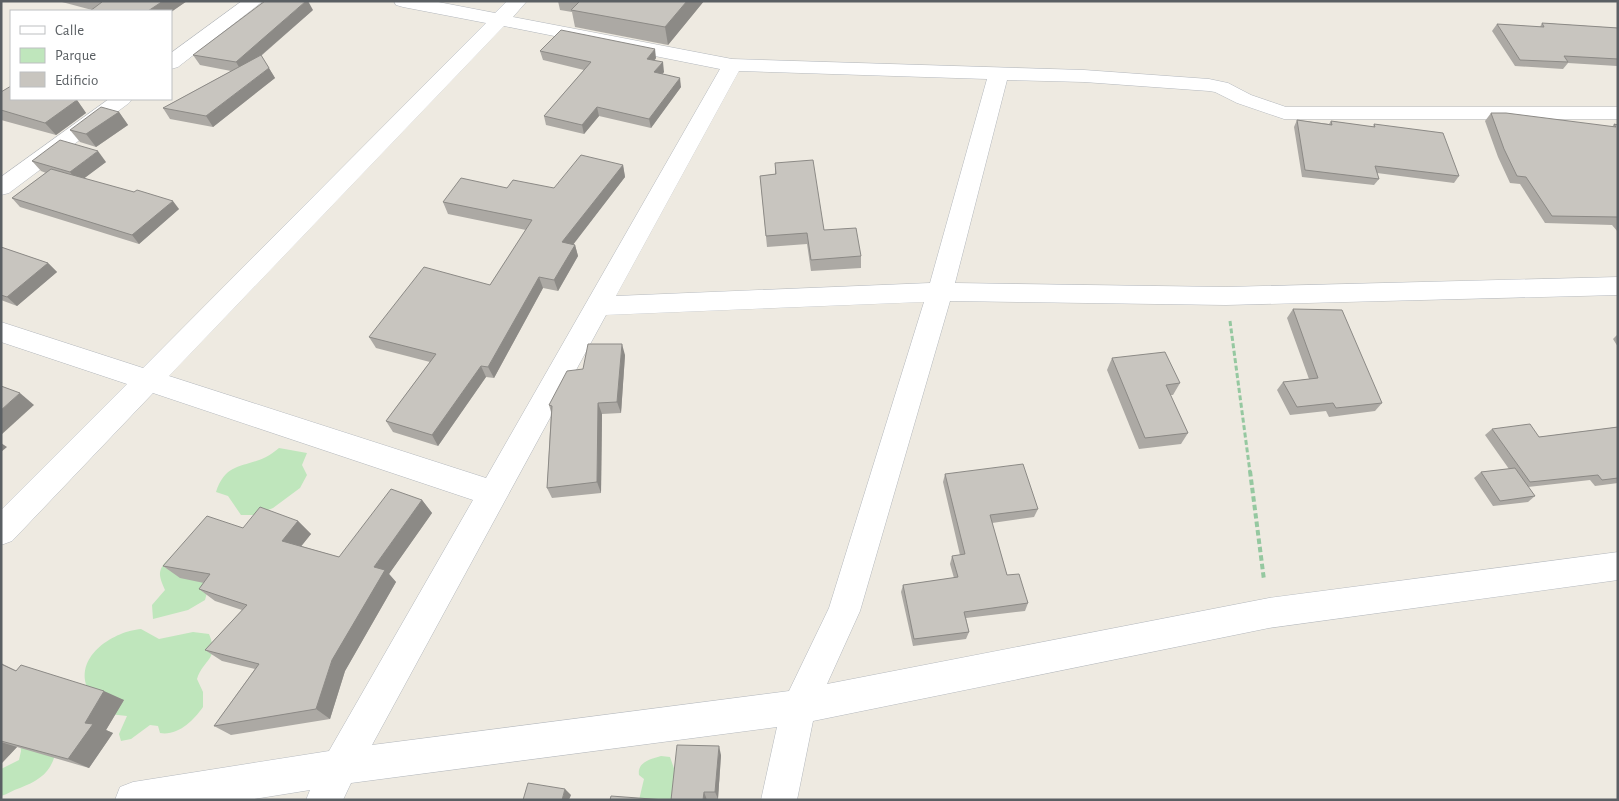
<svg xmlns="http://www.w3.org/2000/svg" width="1619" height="801" font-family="'Alegreya Sans',sans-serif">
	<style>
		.green { fill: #bfe6bc }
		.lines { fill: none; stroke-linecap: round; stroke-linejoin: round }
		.minor-casing { stroke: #b4b8bd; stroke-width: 1 }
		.path-far1 { stroke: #95c8a0; stroke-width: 3; stroke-dasharray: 5 2.5; stroke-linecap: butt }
		.path { stroke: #95c8a0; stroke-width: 4; stroke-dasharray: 5.5 3; stroke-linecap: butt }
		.minor { fill: #fff; fill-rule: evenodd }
		.wall { fill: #aca9a4 }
		.shaded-wall { fill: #8c8a86 }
		.building { fill: #c8c5bf; stroke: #8c8a86 }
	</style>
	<rect width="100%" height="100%" fill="#eeeae1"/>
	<g class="green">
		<path d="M279 448 307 453 302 465 307 475 300 488 273 508 257 515H241L228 496 216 492C226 462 243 468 266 457 270 455 275 451 279 448Z"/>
		<path d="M174 554 209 585 205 600 188 610 153 619 152 605 165 590C156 571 159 568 174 554Z"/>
		<path d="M141 629 159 639 193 632 209 634C220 660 203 659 197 679L203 692V707C193 721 178 736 160 733L158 726 150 725 131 739 121 741 119 734 127 716 109 714C102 706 91 697 87 687 75 655 115 631 141 629Z"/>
		<path d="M20 744 56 750C52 772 40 780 20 788 13 790 8 794 1 796V769L19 760 21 751Z"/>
		<path d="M661 756 670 757 676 774 692 800H639L644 779 639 775C637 762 651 759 661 756Z"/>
	</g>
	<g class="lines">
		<defs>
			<g id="minor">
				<path d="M242 1H263L178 67 171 69V53Z"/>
				<path d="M394 1H433L495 13 507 1H527L513 17 732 59 1084 70 1209 79 1228 83 1251 95 1286 107H1618V119H1284L1237 103 1215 92 1209 91 1084 82 1007 80 955 283 1226 287 1618 277V295L1226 305 950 301 860 611 827 684 1269 598 1618 552V580L1269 628 813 721 797 800H761L777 727 351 783 343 800H306L310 790 248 800H115L120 787 133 782 329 751 473 500 153 393 12 541 1 545V510L127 384 1 342V322L143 368 486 23 403 7 396 5ZM504 26 720 69 486 478 169 376ZM739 71 987 79 930 283 616 296ZM924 302 829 608 789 691 372 745 606 315Z"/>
				<path d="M109 99H132L129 103 9 193 1 195V177Z"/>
			</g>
		</defs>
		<use href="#minor" class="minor-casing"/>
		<path class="path-far1" d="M1230 321 1250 472"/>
		<path class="path" d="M1250 471 1264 580"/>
		<use href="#minor" class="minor"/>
	</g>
	<g class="wall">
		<path d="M62 1H187L171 12V11L92 10 62 2Z"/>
		<path d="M558 1H704L668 45 575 27 572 12 560 10Z"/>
		<path d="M313 10 261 56 275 78 213 127 170 119 163 108 231 71 200 65 193 55Z"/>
		<path d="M1542 23 1618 28V65L1617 66 1568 63 1563 69 1515 66 1492 31 1497 24 1540 27Z"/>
		<path d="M540 51 656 58 655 60 664 72 662 74 681 87 651 128 599 116 584 134 546 125 544 116 584 70 543 60Z"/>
		<path d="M1 92 77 100 86 113 56 135 1 120Z"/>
		<path d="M119 112 128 125 96 147 80 142 70 130Z"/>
		<path d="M1491 113 1612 127 1614 124 1618 125V232L1612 225 1545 223 1520 184 1510 183 1498 157 1485 121Z"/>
		<path d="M1297 120 1329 124 1331 121 1373 127 1374 124 1459 176 1454 183 1377 173 1379 179 1374 185 1302 177 1294 127Z"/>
		<path d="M32 161 106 162 84 178 179 209 139 244 20 207 12 198 46 173 41 171Z"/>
		<path d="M775 163 824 230 861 256V268L811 271 807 244 767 247 760 176 775 174Z"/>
		<path d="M623 165 625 177 573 244 575 245 578 256 558 291 543 288 494 378 486 377 438 446 393 432 386 421 430 362 376 348 369 337 490 285 526 230 448 214 443 202 507 188H554Z"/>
		<path d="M1 247 48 263 57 272 17 306 1 300Z"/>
		<path d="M1293 309 1382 403 1375 411 1329 417 1326 411 1290 415 1277 390 1283 382 1309 379 1287 318Z"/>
		<path d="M1618 334V347L1613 339Z"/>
		<path d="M625 355 621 413 602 414 601 493 552 498 547 488 551 412 549 405Z"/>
		<path d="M1112 358 1180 383 1173 395H1170L1188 433 1181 444 1139 449 1107 370Z"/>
		<path d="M1618 427V483L1595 486 1590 480 1528 487 1535 496 1528 502 1493 506 1474 478 1481 472 1509 469 1485 435 1492 429 1539 437Z"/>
		<path d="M945 474 1038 509 1034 517 992 523 1007 575 1028 603 1025 611 966 618 969 632 966 639 913 646 901 592 903 585 954 578 950 564 952 556 960 555 943 482Z"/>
		<path d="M422 500 432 513 389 574 396 582 345 671 330 719 231 735 214 726 255 669 222 661 205 650 242 610 215 601 199 589 204 583 180 578 163 566 243 528 298 521 311 534 301 546 339 557Z"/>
		<path d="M1 663 17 671 124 700 106 730 113 733 89 768 17 747 1 764Z"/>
		<path d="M721 755 718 799 671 800Z"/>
	</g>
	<g class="shaded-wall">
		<path d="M163 1H187L171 12V11H148Z"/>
		<path d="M306 1H308L313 10 242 72 236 62Z"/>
		<path d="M687 1H704L668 45 665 27Z"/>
		<path d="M655 49 656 58 648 68 647 59Z"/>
		<path d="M663 62 664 72 656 82 654 72Z"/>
		<path d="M269 68 275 78 213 127 206 116Z"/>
		<path d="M680 78 681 87 651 128 649 119Z"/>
		<path d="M77 100 86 113 56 135 45 123Z"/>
		<path d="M597 107 599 116 584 134 582 125Z"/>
		<path d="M119 112 128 125 96 147 86 134Z"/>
		<path d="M98 151 106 162 78 183 70 172Z"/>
		<path d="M623 165 625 177 566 254 562 242Z"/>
		<path d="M173 201 179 209 139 244 132 235Z"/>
		<path d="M575 245 578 256 558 291 554 280Z"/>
		<path d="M48 263 57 272 17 306 7 297Z"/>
		<path d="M539 277 543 288 494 378 488 367Z"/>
		<path d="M622 344 625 355 621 413 617 402Z"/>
		<path d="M481 366 486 377 438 446 432 435Z"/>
		<path d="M20 393 34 405 1 435V410Z"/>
		<path d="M598 403 602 414 601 493 597 482Z"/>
		<path d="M1 443 7 447 1 452Z"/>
		<path d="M422 500 432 513 389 574 396 582 345 671 330 719 316 709 332 660 374 567Z"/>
		<path d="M298 521 311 534 295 554 282 541Z"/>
		<path d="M104 691 124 700 106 730 113 733 89 768 68 759 85 723Z"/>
		<path d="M1 742 17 747 1 764Z"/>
		<path d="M719 746 721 755 718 799 715 792Z"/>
		<path d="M565 789 571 795 569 800H562Z"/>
		<path d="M704 792 707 800H703Z"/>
	</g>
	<g class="building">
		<path d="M98 1H163L148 11H90L102 2Z"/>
		<path d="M265 1H306L236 62 193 55Z"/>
		<path d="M580 1H687L665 27 571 10Z"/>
		<path d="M1542 23 1618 28V59L1564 56 1568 62 1520 60 1497 24 1544 27Z"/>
		<path d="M561 30 655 49 647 59 663 62 654 72 680 78 649 119 597 107 582 125 544 116 591 62 540 51Z"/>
		<path d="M261 55 269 68 206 116 163 108Z"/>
		<path d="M11 86V99H71L77 100 45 123 1 110V92Z"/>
		<path d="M101 107 119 112 86 134 70 130Z"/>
		<path d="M1491 113H1506L1616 127 1614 124 1618 125V217L1552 216 1526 177 1517 176 1504 149Z"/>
		<path d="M1297 120 1332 125 1331 121 1375 127 1374 124 1443 133 1459 176 1375 166 1379 179 1305 170Z"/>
		<path d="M60 140 98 151 70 172 32 161Z"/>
		<path d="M581 155 623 165 562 242 575 245 554 280 539 277 488 367 481 366 432 435 386 421 436 354 369 337 424 267 490 285 532 220 443 202 461 178 507 188 513 180 554 188Z"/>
		<path d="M813 160 824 230 856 228 861 256 811 260 807 233 766 236 760 176 776 174 775 163Z"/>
		<path d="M51 169 134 192 137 190 173 201 132 235 12 198Z"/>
		<path d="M1 247 48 263 7 297 1 295Z"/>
		<path d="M1293 309 1342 310 1382 403 1336 408 1333 403 1297 407 1283 382 1318 378Z"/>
		<path d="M588 344H622L617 402 598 403 597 482 547 488 552 406 549 405 567 371 583 369Z"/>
		<path d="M1165 352 1180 383 1166 385 1188 433 1145 438 1112 358Z"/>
		<path d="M1 386 20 393 1 410Z"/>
		<path d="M1530 424 1539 437 1618 427V478L1602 480 1598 475 1530 482 1492 429Z"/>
		<path d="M1023 464 1038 509 990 515 1007 575 1019 574 1028 603 964 612 969 632 914 639 903 585 958 577 952 556 965 554 945 474Z"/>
		<path d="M1515 468 1535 496 1500 501 1481 472Z"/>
		<path d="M391 489 422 500 374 567 385 570 332 660 316 709 214 726 259 664 205 650 247 605 199 589 210 574 163 566 207 516 243 528 260 507 298 521 282 541 339 557Z"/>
		<path d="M1 664 16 671 21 665 104 691 85 723 93 724 68 759 1 741Z"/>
		<path d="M677 745 719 746 715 792H704L703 800H671Z"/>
		<path d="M528 783 565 789 562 800H523Z"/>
		<path d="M611 796 665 800H610Z"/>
	</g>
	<rect width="1619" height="801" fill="none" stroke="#5a5f63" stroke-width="5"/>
	<rect x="10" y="10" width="162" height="90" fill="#ffffff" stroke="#bdbfc1"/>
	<rect x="20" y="26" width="25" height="8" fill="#ffffff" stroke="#bdbfc1"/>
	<text x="55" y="35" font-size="15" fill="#5a5f63">Calle</text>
	<rect x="20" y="48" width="25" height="15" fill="#bfe6bc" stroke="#bdbfc1"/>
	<text x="55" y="60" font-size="15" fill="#5a5f63">Parque</text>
	<rect x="20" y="72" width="25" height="15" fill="#c8c5bf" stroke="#bdbfc1"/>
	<text x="55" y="85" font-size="15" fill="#5a5f63">Edificio</text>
</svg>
